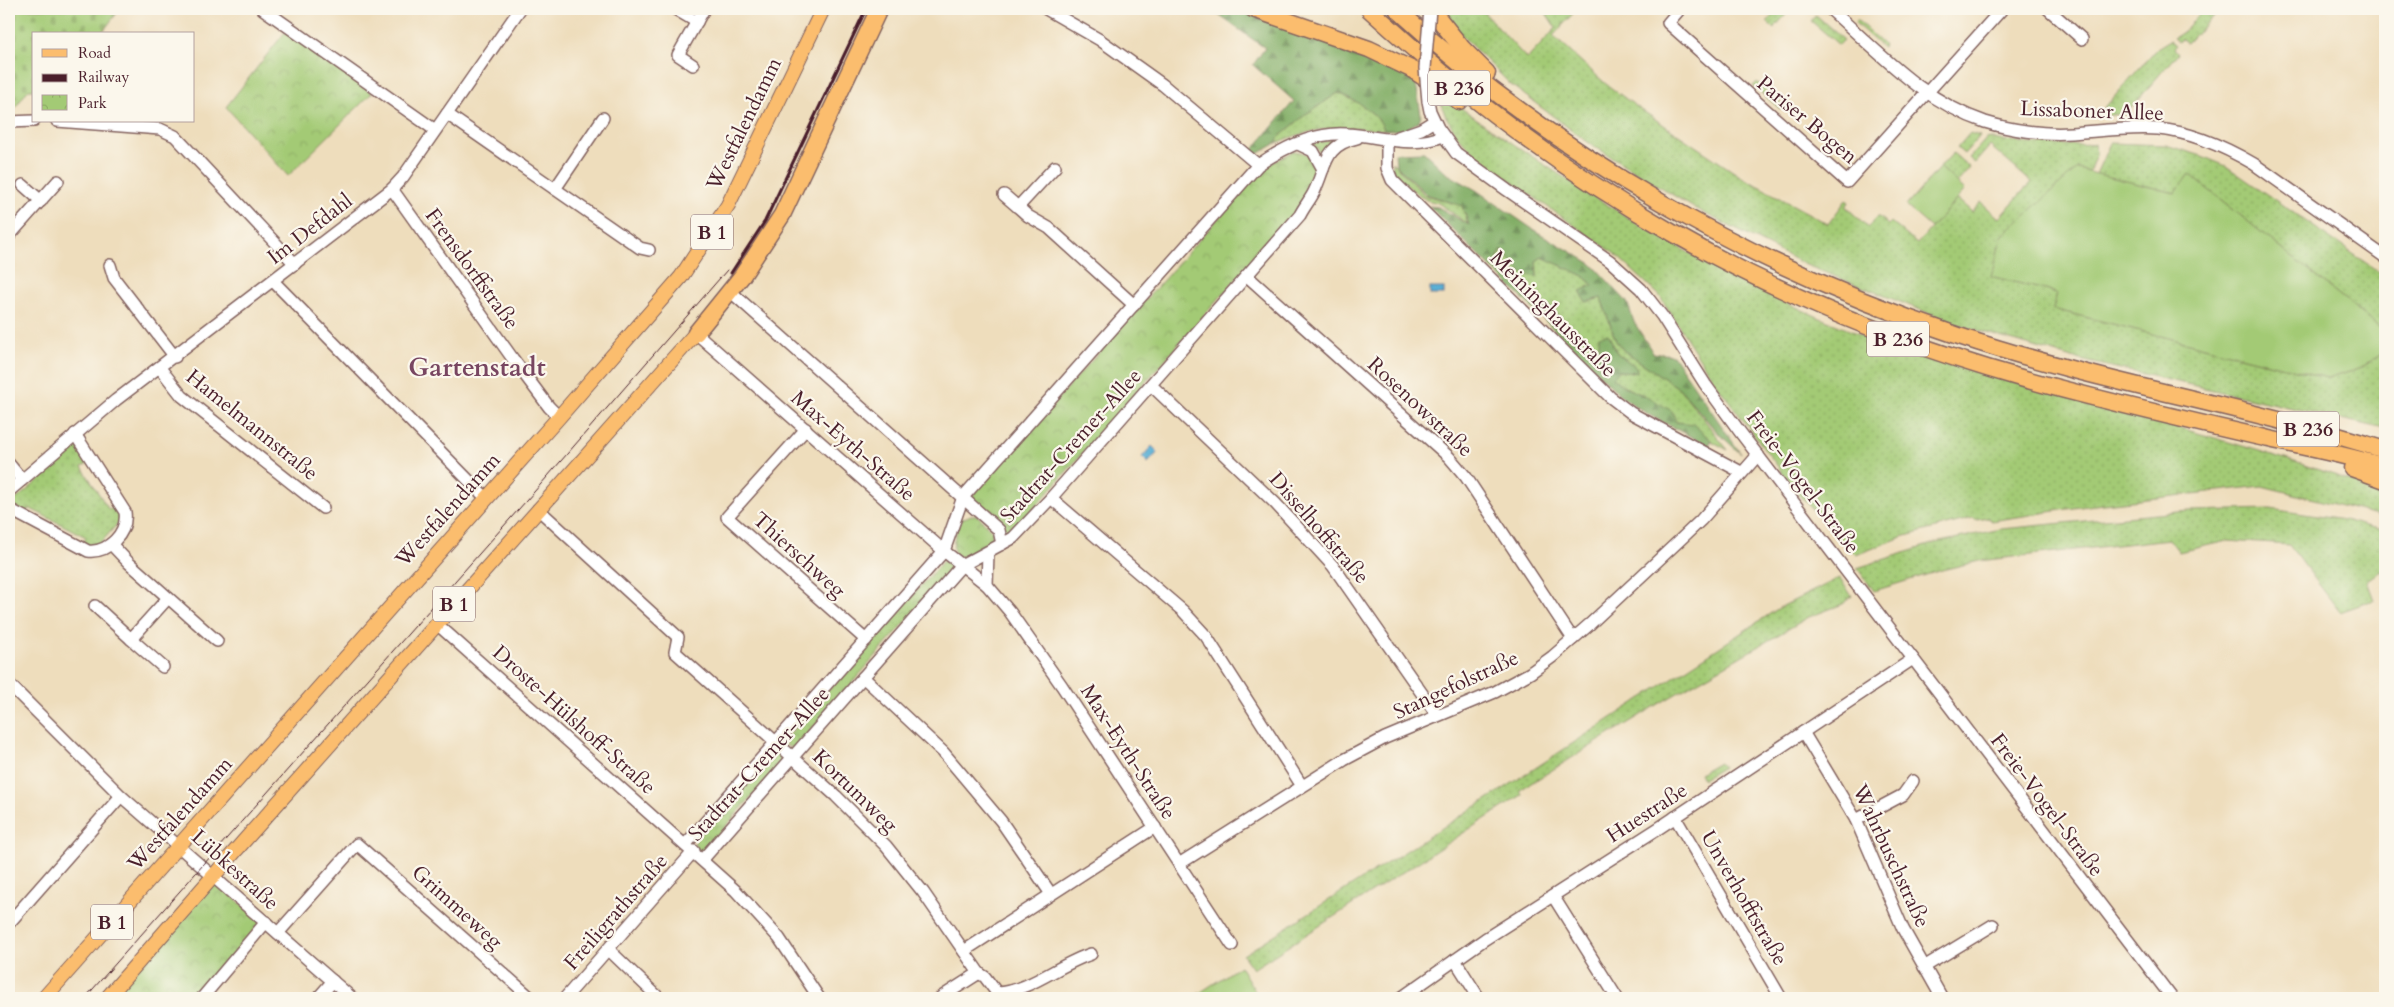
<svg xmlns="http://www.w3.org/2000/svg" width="2394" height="1007" font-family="Cardo,serif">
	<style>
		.grass { fill: url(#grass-dots); stroke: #767450 }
		.forest { fill: url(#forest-firs); stroke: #666648 }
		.cemetery { fill: url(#cemetery-stones); stroke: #767450 }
		.park { fill: url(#park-crowns); stroke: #767450 }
		.garden { fill: #a3ca75; stroke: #767450 }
		.water { fill: url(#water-ripples); stroke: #506680 }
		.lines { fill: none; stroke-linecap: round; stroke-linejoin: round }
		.minor-casing { stroke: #83625e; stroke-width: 14 }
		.major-casing { stroke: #83625e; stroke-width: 16 }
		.highway-casing { stroke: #83625e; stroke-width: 19 }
		.minor { stroke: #fff; stroke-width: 11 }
		.major { stroke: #fbbd6e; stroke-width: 14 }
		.highway { stroke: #fbbd6e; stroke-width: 16 }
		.tram { stroke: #4a1f2b; stroke-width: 1 }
		.rail { stroke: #4a1f2b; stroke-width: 3 }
		.minor-bridge-casing { stroke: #83625e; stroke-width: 14; stroke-linecap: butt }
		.minor-bridge { stroke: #fff; stroke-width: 11 }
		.labels { text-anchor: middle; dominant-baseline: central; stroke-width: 4.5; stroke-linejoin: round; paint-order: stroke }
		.shield { fill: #fbf7ec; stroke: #7f6065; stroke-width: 1 }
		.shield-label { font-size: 20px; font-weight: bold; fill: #4a1f2b }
		.street-label { font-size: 21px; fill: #4a1f2b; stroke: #fbf7ec }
		.district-label { font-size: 26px; font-weight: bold; fill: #784661; stroke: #fbf7ec }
	</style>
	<defs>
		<pattern id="grass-dots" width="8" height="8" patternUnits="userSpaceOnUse" patternTransform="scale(1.25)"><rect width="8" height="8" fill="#a3ca75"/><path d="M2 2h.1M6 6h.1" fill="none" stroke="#8ead65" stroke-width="1.8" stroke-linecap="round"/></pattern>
		<pattern id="forest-firs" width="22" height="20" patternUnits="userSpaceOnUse" patternTransform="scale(1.25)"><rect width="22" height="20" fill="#82ae66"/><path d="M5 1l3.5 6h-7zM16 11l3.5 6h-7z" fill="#6c8d54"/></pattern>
		<pattern id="cemetery-stones" width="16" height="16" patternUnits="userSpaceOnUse" patternTransform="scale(1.25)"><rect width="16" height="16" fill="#a3ca75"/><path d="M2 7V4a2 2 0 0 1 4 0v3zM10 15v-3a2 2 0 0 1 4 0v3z" fill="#8ead65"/></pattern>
		<pattern id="park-crowns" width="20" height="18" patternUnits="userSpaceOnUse" patternTransform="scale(1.25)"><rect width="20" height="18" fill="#a3ca75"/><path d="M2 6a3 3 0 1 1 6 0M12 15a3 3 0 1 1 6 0" fill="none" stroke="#8ead65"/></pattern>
		<pattern id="water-ripples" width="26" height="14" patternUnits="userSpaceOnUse" patternTransform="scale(1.25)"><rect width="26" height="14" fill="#57aed4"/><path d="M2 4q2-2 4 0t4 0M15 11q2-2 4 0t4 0" fill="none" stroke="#4a8dac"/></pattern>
	</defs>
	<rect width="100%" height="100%" fill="#fbf7ec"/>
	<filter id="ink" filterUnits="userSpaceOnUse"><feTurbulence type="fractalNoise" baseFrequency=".02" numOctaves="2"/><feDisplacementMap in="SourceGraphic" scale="10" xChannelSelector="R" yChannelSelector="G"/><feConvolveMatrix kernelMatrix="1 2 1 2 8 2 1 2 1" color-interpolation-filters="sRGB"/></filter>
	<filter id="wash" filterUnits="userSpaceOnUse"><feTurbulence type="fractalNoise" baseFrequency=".0096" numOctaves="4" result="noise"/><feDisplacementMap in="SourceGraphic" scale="20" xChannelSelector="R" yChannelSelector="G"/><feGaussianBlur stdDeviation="1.12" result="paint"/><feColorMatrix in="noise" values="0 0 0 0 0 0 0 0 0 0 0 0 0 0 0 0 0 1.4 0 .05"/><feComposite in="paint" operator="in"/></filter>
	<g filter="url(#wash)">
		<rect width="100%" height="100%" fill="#eeddbc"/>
		<g class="grass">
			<path d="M1442 9H1481L1527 59 1556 28 1543 9H1577L1553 36 1606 84 1637 107 1740 176 1828 224 1846 200 1849 202 1846 207 1868 227 1878 216 1888 225 1891 222 1917 244 1957 199 1972 212 1981 202 1999 218 2031 182 1990 146 1975 163 1969 158 1987 138C2024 145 2058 146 2095 144L2096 154 2089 172 2077 169 1991 276 2057 293 2053 309 2328 378 2364 366 2385 351V429L2072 358 1959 325 1806 265 1694 208 1589 143 1511 85 1465 39 1442 12Z"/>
			<path d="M1773 9H1791L1774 28 1767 22 1773 15 1770 12Z"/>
			<path d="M2204 9H2220L2187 43 2182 39 2179 42 2174 38 2183 32Z"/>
			<path d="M1816 15 1844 40 1839 45 1811 21Z"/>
			<path d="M1857 20 1884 45 1883 48 1855 23Z"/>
			<path d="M1848 31 1888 74 1847 34Z"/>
			<path d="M2170 40 2176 45 2174 48 2178 53 2126 114 2100 116V113L2157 48Z"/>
			<path d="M1757 82 1784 106 1780 109 1753 86Z"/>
			<path d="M1437 91C1576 189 1719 282 1880 342 1930 360 1980 373 2030 387 2149 420 2270 450 2385 493V517L2262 486 2087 506 1992 521 1988 518 1977 520 1973 518 1902 537 1856 555 1799 495 1714 381 1659 295 1615 254 1502 175 1468 147 1457 135 1445 115Z"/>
			<path d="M1338 93C1353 99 1380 114 1384 130 1343 126 1316 126 1277 143L1278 138 1306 114Z"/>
			<path d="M1970 133 1980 136 1964 154 1957 148Z"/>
			<path d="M1339 138 1330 146 1324 156 1312 144Z"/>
			<path d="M2110 143 2166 145 2202 156 2226 166 2385 276V332L2189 174 2175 193 2096 174Z"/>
			<path d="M1953 153 1970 168 1957 183 1940 167Z"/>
			<path d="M1392 162 1425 195 1462 206 1468 224 1438 203 1426 200 1397 178 1393 172Z"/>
			<path d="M1503 250 1522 273 1537 276 1536 261 1542 257 1582 275 1593 285 1588 287 1586 302 1601 298 1616 341 1624 351 1680 389 1728 450 1706 438 1693 424 1676 422 1648 397 1626 388 1612 378 1619 371 1637 372 1635 367 1617 353 1608 334 1599 349 1592 354 1565 321 1523 284 1510 266 1497 258Z"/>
			<path d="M78 447 89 463 82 467 109 510 116 506 120 511 119 522 97 547 83 544 86 537 29 508 25 515 13 504 14 501Z"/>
			<path d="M2271 509 2344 520 2385 531V568L2367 581 2374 600 2340 612 2289 545 2227 541 2179 552 2169 539 1979 561 1942 570 1874 591 1857 568 1935 543 2001 529 2188 511Z"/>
			<path d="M1839 578 1852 596 1843 604 1809 617 1662 702 1520 790 1522 795 1253 969 1243 955 1514 782 1779 608Z"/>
		</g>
		<g class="forest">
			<path d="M1210 9H1239L1311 34 1415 77 1421 115 1419 121 1405 130H1384C1380 114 1353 99 1338 93L1306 114 1278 138 1277 143 1256 155 1252 151 1294 101 1253 65 1265 48Z"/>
			<path d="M1424 152 1446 173 1476 190 1534 230 1592 264 1627 302 1634 322 1653 353 1673 355 1741 454 1716 431 1680 389 1624 351 1616 341 1601 298 1586 302 1580 291 1593 285 1582 275 1542 257 1536 261 1537 277 1522 273 1502 250 1497 258 1510 266 1523 284 1565 321 1592 354 1599 349V336L1608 334 1617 353 1636 367 1637 372 1619 371 1613 378 1626 388 1648 397 1672 411 1676 422 1693 424 1711 440 1709 446 1651 416 1623 398 1429 206 1438 207 1469 225 1462 206 1426 194 1396 165 1395 153Z"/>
		</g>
		<path class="cemetery" d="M9 9H120L101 34H34V90H28L15 108H9Z"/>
		<g class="park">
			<path d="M285 32 372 93 288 176 226 107Z"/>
			<path d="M1293 151C1331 154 1311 190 1297 210L1015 530 1006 529 975 501 973 496 975 492 1262 169Z"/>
			<path d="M971 515 978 516 993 532 992 543C985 547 975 556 967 557 943 561 957 529 962 519Z"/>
			<path d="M943 561H949L952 569 795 748 786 746V738Z"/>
			<path d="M778 751 783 755 784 760 703 852 694 848 695 841 773 753Z"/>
			<path d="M1719 762 1723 767 1703 779 1700 773Z"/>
			<path d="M215 881 263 923 198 998H110Z"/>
		</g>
		<g class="garden">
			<path d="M1940 167 1965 190 1931 228 1906 206Z"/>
			<path d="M2077 169 2175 193 2189 174 2385 332V351L2364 366 2328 378 2053 309 2057 293 1991 276 2002 236Z"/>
			<path d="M1240 966 1259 998H1192Z"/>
		</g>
		<g class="water">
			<rect x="1430" y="288" width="14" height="7"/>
			<path d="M1152 446 1158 452 1148 463 1142 457Z"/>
		</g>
	</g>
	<g filter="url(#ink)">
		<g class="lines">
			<defs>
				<g id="minor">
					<path d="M263 9 435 130"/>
					<path d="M675 9 697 22"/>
					<path d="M1046 9 1100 40 1163 85 1258 165"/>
					<path d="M1680 9 1668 23 1847 182 2002 9"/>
					<path d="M1830 9C1879 52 1922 101 1985 122 2011 130 2044 135 2071 133 2100 131 2129 127 2158 129 2192 132 2225 147 2254 164L2385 257"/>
					<path d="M2048 9 2082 39"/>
					<path d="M693 65 678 55 704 9"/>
					<path d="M1428 101 1430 111 1438 128 1456 153 1507 190 1610 261 1641 289 1662 316 1705 384 1740 432 2172 998"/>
					<path d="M447 114 640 248 649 250"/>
					<path d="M57 121 160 129 175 136 295 264"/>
					<path d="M9 122 34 121"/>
					<path d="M1395 138 1421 129 1434 121"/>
					<path d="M1387 139V168L1392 180 1610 397 1631 413 1741 472"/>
					<path d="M1298 144 1313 151 1323 169"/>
					<path d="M1055 167 1018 207 1028 216 1049 228 1134 305"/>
					<path d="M23 185 41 201"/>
					<path d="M392 189 513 359 549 407 559 417"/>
					<path d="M555 189 603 118"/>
					<path d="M1004 195 1018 207"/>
					<path d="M9 236 58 181"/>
					<path d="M110 265 114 278 175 357"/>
					<path d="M1247 276 1449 457 1466 477 1573 639"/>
					<path d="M273 281 487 499"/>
					<path d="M730 291 999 530 1002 544"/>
					<path d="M696 333 944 551 987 585 1010 612 1062 686 1232 945"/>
					<path d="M160 368 182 396 323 508"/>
					<path d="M1151 385 1275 503 1333 566 1437 715"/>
					<path d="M806 429 727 517 866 640"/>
					<path d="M9 464 22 480"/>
					<path d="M9 491 116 400 392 189 403 177 520 9"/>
					<path d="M1051 498 1183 611 1206 636 1302 786"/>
					<path d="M9 509 88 551C108 553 128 533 125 512L75 434"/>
					<path d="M538 509 678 637 675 652 836 796 886 846 923 892 979 973 985 977 997 993C1030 991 1059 964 1091 954"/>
					<path d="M111 544 129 563 217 641"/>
					<path d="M987 585 988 552"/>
					<path d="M95 606 131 639 168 598"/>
					<path d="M437 624 736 891 779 938 819 998"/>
					<path d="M131 639 163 667"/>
					<path d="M863 677 943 752 1001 821 1051 894"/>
					<path d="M9 684 121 796 352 998"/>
					<path d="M1803 732 1856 820 1903 929 1942 998"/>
					<path d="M1675 817 1781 998"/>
					<path d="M1856 820 1903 795 1913 781"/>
					<path d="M686 844 944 551 963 497 1258 165C1283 148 1316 131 1348 134 1380 136 1412 149 1443 136"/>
					<path d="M703 859 961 566 1013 538 1051 498 1300 215C1304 207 1310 200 1314 192 1327 165 1323 146 1357 138"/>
					<path d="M1179 864 1344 760 1385 738 1495 692 1530 673 1552 657 1590 624 1681 539 1701 520 1758 455"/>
					<path d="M1553 896 1617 998"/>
					<path d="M9 923 121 796"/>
					<path d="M278 933 357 844 531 998"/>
					<path d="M609 950 659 998"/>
					<path d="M964 951 1155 827"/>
					<path d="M1455 960 1479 998"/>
					<path d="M1924 967 1993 925"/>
					<path d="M202 998 266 922"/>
					<path d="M318 998 333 981"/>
					<path d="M565 998 694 851"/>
					<path d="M940 998 979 973"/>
					<path d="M1401 998 1485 939 1659 828 1913 659"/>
				</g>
				<g id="major">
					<path d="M44 998 559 417 681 277 728 205 823 9"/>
					<path d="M107 998 244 841 696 333"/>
				</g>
				<g id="highway">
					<path d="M1253 9 1369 49 1413 70 1459 101"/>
					<path d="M1369 9C1561 185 1769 307 2021 378 2102 401 2186 420 2269 439 2308 448 2347 455 2385 467"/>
					<path d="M1397 9C1555 156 1755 268 1959 336 2099 383 2245 406 2385 450"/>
					<path d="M1431 9 1462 48 1487 73"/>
					<path d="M696 333 742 276 782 215 879 9"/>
					<path d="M2352 468 2385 480"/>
				</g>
			</defs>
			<use href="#minor" class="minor-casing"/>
			<use href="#major" class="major-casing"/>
			<use href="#highway" class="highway-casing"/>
			<use href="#minor" class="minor"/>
			<use href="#major" class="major"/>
			<use href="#highway" class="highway"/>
			<path class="tram" d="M85 998 534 492 727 270"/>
			<path class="rail" d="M731 273 765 221 866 9"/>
			<defs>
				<path id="minor-bridge" d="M1428 101 1425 68 1430 9"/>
			</defs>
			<use href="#minor-bridge" class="minor-bridge-casing"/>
			<use href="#minor-bridge" class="minor-bridge"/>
		</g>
	</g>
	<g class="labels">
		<g class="shield">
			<rect x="1428" y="70.5" width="62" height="35" rx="4"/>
			<rect x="691" y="214.5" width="42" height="35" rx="4"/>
			<rect x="1867" y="321.5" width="62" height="35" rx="4"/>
			<rect x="2277" y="411.5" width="62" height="35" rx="4"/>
			<rect x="433" y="586.5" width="42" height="35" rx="4"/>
			<rect x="91" y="904.5" width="42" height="35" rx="4"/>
		</g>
		<g class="shield-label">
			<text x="1459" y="88">B 236</text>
			<text x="712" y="232">B 1</text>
			<text x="1898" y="339">B 236</text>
			<text x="2308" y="429">B 236</text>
			<text x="454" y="604">B 1</text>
			<text x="112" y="922">B 1</text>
		</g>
		<g class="street-label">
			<text transform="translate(2092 111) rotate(2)">Lissaboner Allee</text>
			<text transform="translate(1807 120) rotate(40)">Pariser Bogen</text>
			<text transform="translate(744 124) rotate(-64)">Westfalendamm</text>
			<text transform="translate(310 229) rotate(-38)">Im Defdahl</text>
			<text transform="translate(472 269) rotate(54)">Frensdorffstraße</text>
			<text transform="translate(1553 314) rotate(45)">Meininghausstraße</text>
			<text transform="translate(1420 407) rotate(43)">Rosenowstraße</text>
			<text transform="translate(252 425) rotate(39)">Hamelmannstraße</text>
			<text transform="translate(853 446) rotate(41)">Max-Eyth-Straße</text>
			<text transform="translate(1071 446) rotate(-48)">Stadtrat-Cremer-Allee</text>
			<text transform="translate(1803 482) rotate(53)">Freie-Vogel-Straße</text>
			<text transform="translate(448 510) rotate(-48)">Westfalendamm</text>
			<text transform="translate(1319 528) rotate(49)">Disselhoffstraße</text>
			<text transform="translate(799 555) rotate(42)">Thierschweg</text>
			<text transform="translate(1456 685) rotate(-25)">Stangefolstraße</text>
			<text transform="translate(574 720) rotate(42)">Droste-Hülshoff-Straße</text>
			<text transform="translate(1128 752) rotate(57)">Max-Eyth-Straße</text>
			<text transform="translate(759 764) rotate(-48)">Stadtrat-Cremer-Allee</text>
			<text transform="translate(855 791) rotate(44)">Kortumweg</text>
			<text transform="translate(2047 805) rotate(53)">Freie-Vogel-Straße</text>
			<text transform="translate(1647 813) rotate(-33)">Huestraße</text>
			<text transform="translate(180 814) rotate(-48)">Westfalendamm</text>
			<text transform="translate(1891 856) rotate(65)">Wahrbuschstraße</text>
			<text transform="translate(235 870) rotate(42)">Lübkestraße</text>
			<text transform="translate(1744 898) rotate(60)">Unverhofftstraße</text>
			<text transform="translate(457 907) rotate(42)">Grimmeweg</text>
			<text transform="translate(616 912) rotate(-49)">Freiligrathstraße</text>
		</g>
		<g class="district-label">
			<text x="477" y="367">Gartenstadt</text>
		</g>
	</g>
	<rect width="2394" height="1007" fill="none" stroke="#fbf7ec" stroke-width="30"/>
	<rect x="32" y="32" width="162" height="90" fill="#fbf7ec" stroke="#b4a19f"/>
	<rect x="42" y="49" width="25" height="8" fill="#fbbd6e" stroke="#b4a19f"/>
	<text x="78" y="58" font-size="15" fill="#4a1f2b">Road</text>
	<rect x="42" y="74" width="25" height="8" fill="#4a1f2b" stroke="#b4a19f"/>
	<text x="78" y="82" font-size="15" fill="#4a1f2b">Railway</text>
	<rect x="42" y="95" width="25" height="15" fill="url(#park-crowns)" stroke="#b4a19f"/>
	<text x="78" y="108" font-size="15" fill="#4a1f2b">Park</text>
</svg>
